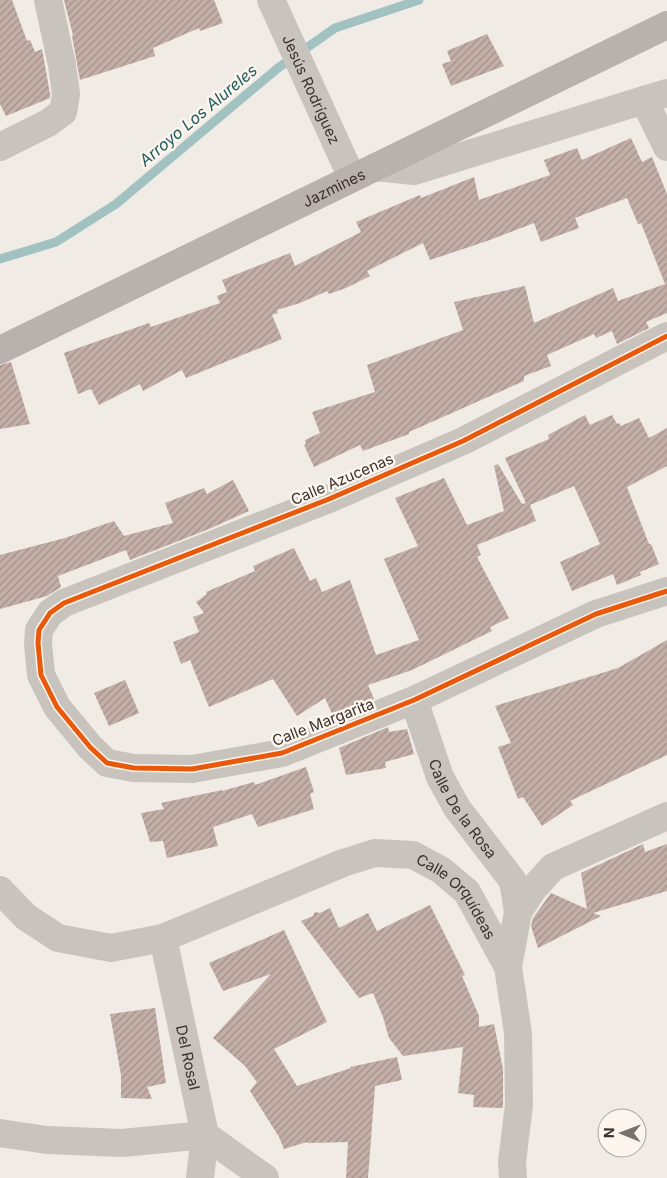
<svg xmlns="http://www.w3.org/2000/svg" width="667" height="1178" font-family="Inter,sans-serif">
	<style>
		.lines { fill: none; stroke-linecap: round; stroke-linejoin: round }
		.stream { stroke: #a1c2c1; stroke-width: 9 }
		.building { fill: url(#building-hatch) }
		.minor { stroke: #c9c3be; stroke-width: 28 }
		.major { stroke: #b8b1ad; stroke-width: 28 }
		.cycleway-casing { stroke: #fbf5ee; stroke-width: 8 }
		.cycleway { stroke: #e8590c; stroke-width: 5 }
		.labels { text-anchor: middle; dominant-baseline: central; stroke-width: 5; stroke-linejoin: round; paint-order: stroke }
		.street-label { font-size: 15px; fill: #3b302b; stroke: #fbf5ee }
		.water-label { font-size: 16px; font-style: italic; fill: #1f5a5e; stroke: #fbf5ee }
	</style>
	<defs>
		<pattern id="building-hatch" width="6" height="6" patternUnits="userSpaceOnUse" patternTransform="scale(1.25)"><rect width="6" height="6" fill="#c3afa7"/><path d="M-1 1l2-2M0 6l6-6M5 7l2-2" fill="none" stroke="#a08f88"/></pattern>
	</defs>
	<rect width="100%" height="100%" fill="#f0ebe5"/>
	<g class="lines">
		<path class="stream" d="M0 259 56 242 116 204 278 68 335 28 419 0"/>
	</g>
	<g class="building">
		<path d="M0 0H12L27 41 30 40 35 52 42 49 50 94V98L6 116 0 104Z"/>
		<path d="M64 0H214L223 23 200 31 199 28 153 48 155 56 80 80 72 36 73 35Z"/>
		<path d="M487 34 504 66 451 86 442 64 451 61 447 51Z"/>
		<path d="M631 138 642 162 652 157 667 194V313L646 322 649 328 617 344 612 331 596 338 594 334 547 355 551 366 524 376V381L409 432V434L363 451 360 445 314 467 304 445 306 444 305 440 320 433 312 412 375 392 367 365 463 330 454 302 525 286 534 323 613 288 618 301 665 284 641 223 638 224 627 198 575 218 579 228 541 242 534 223 490 240 430 260 423 243 367 271 370 276 346 288 329 294 327 291 300 303 277 310 278 313 272 315 282 339 186 378 182 370 143 391 140 384 99 405 91 389 78 394 64 353 149 323 151 327 220 303 217 296 227 292 222 280 290 253 295 266 361 232 356 222 420 195 421 198 474 177 479 200 550 175 544 160 577 148 582 160Z"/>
		<path d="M11 362 30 424 0 429V365Z"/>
		<path d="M585 415 590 425 612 415 617 424 619 423 621 426 639 418 649 438 667 428V466L627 487 649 544H651L659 564 640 572 641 575 617 585 613 574 572 591 560 562 600 544 574 486 530 505 536 521 477 545 481 555 477 557 509 618 490 627 492 631 412 670 368 685 374 699 333 716 325 698 297 716 273 679 209 707 190 660 181 664 173 642 199 632 193 617 204 613 196 602 207 594 206 592 255 571 253 566 294 548 310 581 316 578 322 592 350 580 376 655 419 640 384 559 418 546 395 498 444 478 467 525 504 511 494 466 498 464 522 504 526 503 505 458 549 439 548 435Z"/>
		<path d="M233 480 249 511 209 529 130 560 126 550 58 576 61 587 47 596 0 609V555L65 538 114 521 124 536 173 523 165 503 204 488 207 494Z"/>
		<path d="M667 640V755L570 801 573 805 542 826 523 797 518 799 498 747 511 743 495 706 618 668Z"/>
		<path d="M125 680 139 713 109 726 94 693Z"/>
		<path d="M388 727 389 732 407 729 414 754 385 762 386 768 346 775 339 748Z"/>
		<path d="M306 767 314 792 310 794 314 809 258 827 252 814 213 827 218 846 167 858 163 841 150 842 141 813 164 809 161 803 222 790V791L254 782 255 785Z"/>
		<path d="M643 844 645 852 667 844V891L593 913 601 916 538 948 531 926 533 918 551 893 587 909 581 873Z"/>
		<path d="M430 905 465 975 462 976 479 1016V1027L494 1024 503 1069V1108L473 1107 474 1095 458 1093 463 1047 403 1056 389 1038 383 1017 373 993 359 998 301 921 313 916 315 912 320 913 330 908 339 928 368 913 377 931Z"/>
		<path d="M284 930 327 1022 274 1049 297 1086 351 1068 350 1067 397 1057 402 1080 375 1086 368 1178H346L348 1142 307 1143V1142L284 1149 279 1137 250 1091 257 1082 245 1066 213 1038 271 974 223 991 209 963Z"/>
		<path d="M155 1008 166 1083 147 1087 152 1099 121 1098V1075L110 1014Z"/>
	</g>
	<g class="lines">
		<g class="minor">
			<path id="s1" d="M271 0 352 178"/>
			<path d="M644 100 667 147"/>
			<path d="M0 147 48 123 63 112 66 94 62 65 48 0"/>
			<path d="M375 167 414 171 667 93"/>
			<path d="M667 336 463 441 329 499 64 603 50 613 39 630 38 643 41 675 57 707 90 747 107 763 134 768 192 769 282 753 414 700 596 614 667 591"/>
			<path id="s2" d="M414 700 440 777 457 808 513 881 518 912"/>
			<path id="s3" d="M0 890 26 917 58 938 111 948 163 938 343 863 375 853 413 855 441 870 467 892 508 967 518 1033 519 1105 512 1162 513 1178"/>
			<path id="s4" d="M163 938 205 1135 200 1178"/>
			<path d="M508 967 518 912 533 889 553 867 667 816"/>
			<path d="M0 1133 47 1140 122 1143 205 1135 265 1178"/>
		</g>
		<path class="major" id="s5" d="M0 350 667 25"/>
		<defs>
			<path id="cycleway" d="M667 336 463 441 329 499 64 603 50 613 39 630 38 643 41 675 57 707 90 747 107 763 134 768 192 769 282 753 414 700 596 614 667 591"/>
		</defs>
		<use href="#cycleway" class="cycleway-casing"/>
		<use href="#cycleway" class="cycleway"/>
	</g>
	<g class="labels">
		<g class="street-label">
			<text stroke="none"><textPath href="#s1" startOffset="98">Jesús Rodríguez</textPath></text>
			<text stroke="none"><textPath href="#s5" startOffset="371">Jazmines</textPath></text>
			<text transform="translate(342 479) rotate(-23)">Calle Azucenas</text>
			<text transform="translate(323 722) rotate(-21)">Calle Margarita</text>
			<text stroke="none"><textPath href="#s2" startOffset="120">Calle De la Rosa</textPath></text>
			<text stroke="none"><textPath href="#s3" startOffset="511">Calle Orquídeas</textPath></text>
			<text stroke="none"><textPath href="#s4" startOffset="122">Del Rosal</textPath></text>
		</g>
		<g class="water-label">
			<text transform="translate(198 115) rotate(-40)">Arroyo Los Alureles</text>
		</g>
	</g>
	<g transform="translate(622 1133) rotate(271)"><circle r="24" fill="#fbf5ee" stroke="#aea6a0"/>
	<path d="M0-4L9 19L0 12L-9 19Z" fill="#7a716c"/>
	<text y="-8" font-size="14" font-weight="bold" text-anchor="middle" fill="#3b302b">N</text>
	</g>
</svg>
